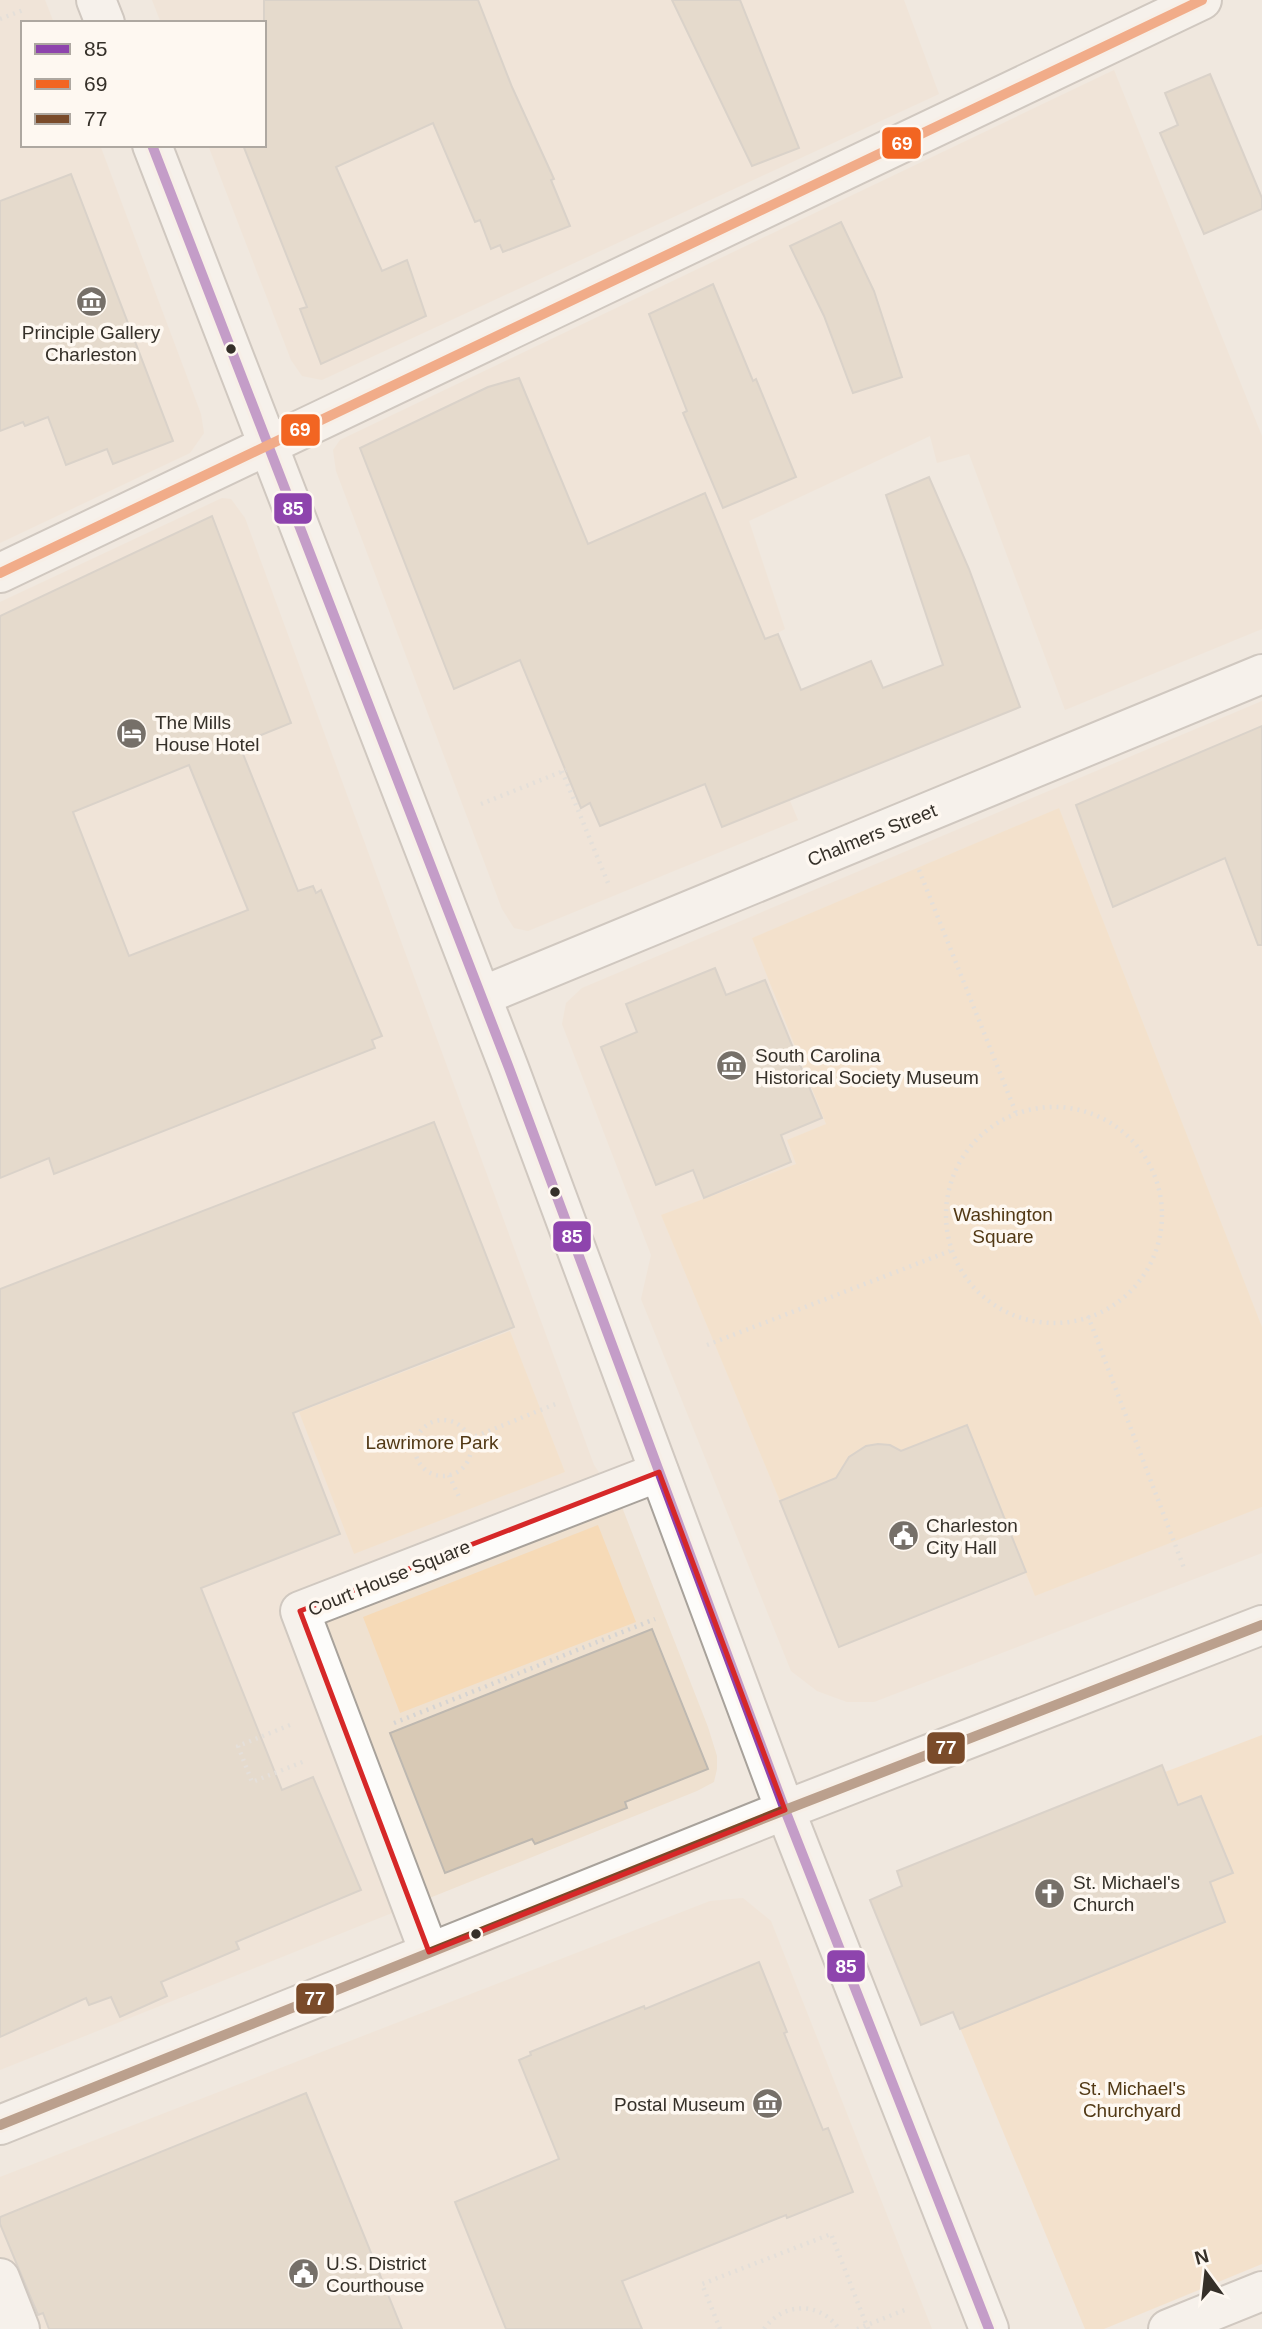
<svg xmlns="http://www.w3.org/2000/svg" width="1262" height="2329" font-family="Arial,sans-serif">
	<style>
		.built { fill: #efe1d0 }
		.green { fill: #f6dab7 }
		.building { fill: #d8c9b5; stroke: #beb8b0; stroke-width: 2; fill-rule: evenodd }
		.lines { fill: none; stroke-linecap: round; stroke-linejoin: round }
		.minor-casing { stroke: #a8a29b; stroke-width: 42 }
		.major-casing { stroke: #a8a29b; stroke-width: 42 }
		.path { stroke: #d6d4d2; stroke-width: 4.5; stroke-dasharray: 2 5; stroke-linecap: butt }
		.minor { stroke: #fdfcfa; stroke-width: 38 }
		.major { stroke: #fdfcfa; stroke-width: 38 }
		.bus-1-casing { stroke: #fef8f1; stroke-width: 16 }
		.bus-2-casing { stroke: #fef8f1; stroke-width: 16 }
		.bus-3-casing { stroke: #fef8f1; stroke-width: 16 }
		.bus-1 { stroke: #8e44ad; stroke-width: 10 }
		.bus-2 { stroke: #f26522; stroke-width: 10 }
		.bus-3 { stroke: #7a4b2a; stroke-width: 10 }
		.marked { fill: none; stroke: #d62828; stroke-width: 5; stroke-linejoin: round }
		.bus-dot { fill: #353029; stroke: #fef8f1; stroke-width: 2.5 }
		.labels { text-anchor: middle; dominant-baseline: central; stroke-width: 7; stroke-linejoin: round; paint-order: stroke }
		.poi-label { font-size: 19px; fill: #353029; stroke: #fef8f1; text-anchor: start }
		.street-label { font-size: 19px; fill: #353029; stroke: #fef8f1 }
		.park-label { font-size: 19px; fill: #523915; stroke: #fef8f1 }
		.line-badge { stroke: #fef8f1; stroke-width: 2.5 }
		.badge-label { font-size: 19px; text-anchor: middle; font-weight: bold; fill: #fff }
	</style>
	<rect width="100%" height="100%" fill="#f0e8df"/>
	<g class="built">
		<path d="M0 0H45L54 23H23V145H100L201 414 204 433 190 453 0 543Z"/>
		<path d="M152 0H904L939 94 322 380 302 376 291 360 208 145H264V23H161Z"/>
		<path d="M1114 70 1262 436V629L1065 710 969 454 937 463 930 436 749 521 785 629 730 658 798 820 528 931 514 928 502 909 336 471 333 450 340 440Z"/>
		<path d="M222 498 231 499 245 518 594 1465 622 1507 708 1727 717 1756V1769L714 1782 697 1791 0 2070V602Z"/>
		<path d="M1262 701V1553L874 1702H847L817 1691 791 1671 641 1299 651 1255 562 1024 566 1003 582 988Z"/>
		<path d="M743 1898 771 1921 932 2329H0V2177L710 1901Z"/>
	</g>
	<g class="green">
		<path d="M1059 808 1262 1327V1507L1035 1596 966 1425 901 1451C870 1435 854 1447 840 1476L780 1501 661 1215 796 1164 787 1140 826 1124 752 938Z"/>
		<path d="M510 1331 565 1472 354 1554 299 1412Z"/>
		<path d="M598 1525 636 1622 400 1713 363 1617Z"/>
		<path d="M1262 1735V2264L1104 2329H1085L960 2028 1209 1882 1232 1872 1201 1796 1179 1805 1165 1772Z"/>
	</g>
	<g class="building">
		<path d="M264 0H478L512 87 554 179 551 180 570 226 503 252 500 245 491 249 480 220 475 222 433 123 336 167 382 271 407 260 426 316 321 364 300 309 307 307 243 145H264Z"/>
		<path d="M672 0H740L799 148 752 166Z"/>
		<path d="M1210 74 1262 198V209L1204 234 1160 133 1178 125 1165 93Z"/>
		<path d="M71 174 173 441 113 464 107 449 66 465 48 417 25 426 23 422 0 431V201Z"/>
		<path d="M841 222 874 291 902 377 853 393 824 316 790 246Z"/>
		<path d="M713 284 753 381 756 379 796 477 723 508 683 413 687 411 649 314Z"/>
		<path d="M519 378 588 544 705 493 765 639 778 634 801 690 871 661 883 688 943 665 886 495 929 477 969 569 1020 707 722 827 705 784 600 826 590 803 581 808 520 660 454 689 360 448 488 387Z"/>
		<path d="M212 516 291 723 239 744 298 891 313 886 316 893 321 890 382 1036 372 1040 375 1048 54 1174 49 1158 0 1178V616ZM189 765 248 910 129 956 73 812Z"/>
		<path d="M1262 726V945H1258L1225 858 1113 907 1076 805Z"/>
		<path d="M715 968 726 995 765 980 822 1118 781 1135 791 1162 704 1198 693 1170 656 1185 601 1047 637 1032 626 1004Z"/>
		<path d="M434 1122 514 1327 293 1413 340 1534 201 1588 282 1790 313 1777 361 1890 236 1942 239 1949 161 1982 167 1996 120 2017 111 1997 89 2005 86 1998 0 2037V1289Z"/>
		<path d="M967 1425 1026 1572 839 1647 780 1501 836 1478 849 1457 866 1446 878 1444 890 1445 901 1451Z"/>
		<path d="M652 1629 708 1769 625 1802 627 1808 535 1844 532 1839 445 1873 390 1733Z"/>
		<path d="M1162 1765 1178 1805 1201 1796 1233 1873 1210 1882 1225 1922 960 2029 953 2012 921 2025 870 1900 902 1886 897 1871Z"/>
		<path d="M759 1962 787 2032 784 2033 823 2130 828 2128 853 2192 787 2218 786 2215 622 2281 642 2329H506L455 2202 559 2159 519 2060 531 2055 530 2052 644 2006 645 2009Z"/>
		<path d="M306 2093 402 2329H49L43 2313 38 2315 0 2224V2217Z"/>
	</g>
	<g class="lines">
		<defs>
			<g id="minor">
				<path d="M0 573 1202 0"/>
				<path d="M482 996 1262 674"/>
				<path d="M429 1952 300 1611 659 1472"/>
				<path d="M0 2278 20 2329"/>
				<path d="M989 2329 785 1810 1262 1625"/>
				<path d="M1168 2329 1262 2291"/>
			</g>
			<g id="major">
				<path d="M96 0 105 23"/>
				<path d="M0 2125 785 1810 509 1068 152 145"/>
			</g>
		</defs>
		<use href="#minor" class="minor-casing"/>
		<use href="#major" class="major-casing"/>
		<g class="path">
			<path d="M0 19 26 9"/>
			<path d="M562 771 608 883"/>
			<path d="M481 804 566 770"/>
			<path d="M919 870 1016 1113"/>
			<circle cx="1054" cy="1215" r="108"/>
			<path d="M1088 1316 1184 1568"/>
			<path d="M707 1345 950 1251"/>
			<circle cx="443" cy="1448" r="28"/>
			<path d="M469 1439 558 1403"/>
			<path d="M449 1475 459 1497"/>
			<path d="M394 1723 655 1619"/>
			<path d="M290 1725 238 1746 252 1782 305 1761"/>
			<path d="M720 2329 702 2284 831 2234 868 2329"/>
			<path d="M764 2329C783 2302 820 2301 839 2329"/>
			<path d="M857 2329 907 2309"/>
		</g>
		<use href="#minor" class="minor"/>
		<use href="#major" class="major"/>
		<defs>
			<path id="bus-1" d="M152 145 509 1068 785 1810 989 2329"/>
			<path id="bus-2" d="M0 573 1202 0"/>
			<path id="bus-3" d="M0 2125 785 1810 1262 1625"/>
		</defs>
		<use href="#bus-1" class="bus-1-casing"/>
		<use href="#bus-2" class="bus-2-casing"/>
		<use href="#bus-3" class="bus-3-casing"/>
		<use href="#bus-1" class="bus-1"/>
		<use href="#bus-2" class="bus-2"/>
		<use href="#bus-3" class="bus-3"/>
	</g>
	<path d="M0 0H1262V2329H0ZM659 1472 785 1810 429 1952 300 1611Z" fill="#f0e8df" fill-opacity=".55" fill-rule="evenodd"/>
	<path class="marked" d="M659 1472 785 1810 429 1952 300 1611Z"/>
	<defs>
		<symbol id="museum-disc" viewBox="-11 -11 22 22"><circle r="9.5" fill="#767069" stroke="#fef8f1"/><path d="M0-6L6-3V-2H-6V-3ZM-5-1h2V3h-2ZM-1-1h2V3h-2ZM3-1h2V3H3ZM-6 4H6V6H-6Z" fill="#fff"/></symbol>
		<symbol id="hotel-disc" viewBox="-11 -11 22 22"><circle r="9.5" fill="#767069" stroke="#fef8f1"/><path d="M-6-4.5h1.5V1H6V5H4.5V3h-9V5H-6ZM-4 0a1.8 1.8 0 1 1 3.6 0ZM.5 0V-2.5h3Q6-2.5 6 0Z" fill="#fff"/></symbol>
		<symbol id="civic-disc" viewBox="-11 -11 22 22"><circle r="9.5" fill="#767069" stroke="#fef8f1"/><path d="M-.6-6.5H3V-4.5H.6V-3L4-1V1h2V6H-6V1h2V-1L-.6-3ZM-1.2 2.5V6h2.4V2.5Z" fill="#fff"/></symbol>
		<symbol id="church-disc" viewBox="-11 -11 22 22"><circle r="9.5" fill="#767069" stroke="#fef8f1"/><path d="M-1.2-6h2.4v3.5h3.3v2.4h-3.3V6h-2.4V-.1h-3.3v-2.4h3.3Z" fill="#fff"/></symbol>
	</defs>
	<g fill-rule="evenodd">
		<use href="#museum-disc" x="74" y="284" width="35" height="35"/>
		<use href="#hotel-disc" x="114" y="716" width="35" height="35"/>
		<use href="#museum-disc" x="714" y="1048" width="35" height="35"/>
		<use href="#civic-disc" x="886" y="1518" width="35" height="35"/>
		<use href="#church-disc" x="1032" y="1876" width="35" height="35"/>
		<use href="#museum-disc" x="750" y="2086" width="35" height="35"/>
		<use href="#civic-disc" x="286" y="2256" width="35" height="35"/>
	</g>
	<g class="bus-dot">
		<circle cx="231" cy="349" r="6"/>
		<circle cx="555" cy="1192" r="6"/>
		<circle cx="476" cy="1934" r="6"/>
	</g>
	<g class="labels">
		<g class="poi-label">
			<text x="91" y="332" text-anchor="middle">Principle Gallery<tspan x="91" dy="22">Charleston</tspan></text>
			<text x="155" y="722">The Mills<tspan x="155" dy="22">House Hotel</tspan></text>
			<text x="755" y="1055">South Carolina<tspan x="755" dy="22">Historical Society Museum</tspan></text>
			<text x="926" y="1525">Charleston<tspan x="926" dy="22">City Hall</tspan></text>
			<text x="1073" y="1882">St. Michael's<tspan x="1073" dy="22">Church</tspan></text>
			<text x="745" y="2104" text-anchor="end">Postal Museum</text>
			<text x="326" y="2263">U.S. District<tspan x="326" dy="22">Courthouse</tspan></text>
		</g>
		<g class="street-label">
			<text transform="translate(872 835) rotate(-22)">Chalmers Street</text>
			<text transform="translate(389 1578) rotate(-22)">Court House Square</text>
		</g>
		<g class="park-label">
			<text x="1003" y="1214">Washington<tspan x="1003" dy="22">Square</tspan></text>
			<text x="432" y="1442">Lawrimore Park</text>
			<text x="1132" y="2088">St. Michael's<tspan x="1132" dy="22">Churchyard</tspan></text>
		</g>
	</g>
	<g class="line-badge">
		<rect x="881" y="126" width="41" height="34" rx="7" fill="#f26522"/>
		<rect x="280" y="413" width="41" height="34" rx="7" fill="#f26522"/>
		<rect x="273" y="492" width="40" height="33" rx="7" fill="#8e44ad"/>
		<rect x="552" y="1220" width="40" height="33" rx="7" fill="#8e44ad"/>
		<rect x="926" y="1731" width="40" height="34" rx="7" fill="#7a4b2a"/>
		<rect x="826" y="1949" width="40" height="34" rx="7" fill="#8e44ad"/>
		<rect x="295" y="1982" width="40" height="33" rx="7" fill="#7a4b2a"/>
	</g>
	<g class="badge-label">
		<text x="902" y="150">69</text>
		<text x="300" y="436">69</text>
		<text x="293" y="515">85</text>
		<text x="572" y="1243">85</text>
		<text x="946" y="1754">77</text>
		<text x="846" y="1973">85</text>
		<text x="315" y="2005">77</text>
	</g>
	<rect x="21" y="21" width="245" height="126" fill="#fef8f1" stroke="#aea8a1" stroke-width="2"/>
	<rect x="35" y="44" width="35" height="10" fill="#8e44ad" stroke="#aea8a1" stroke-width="2"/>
	<text x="84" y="56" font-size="21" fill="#353029">85</text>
	<rect x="35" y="79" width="35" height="10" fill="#f26522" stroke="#aea8a1" stroke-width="2"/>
	<text x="84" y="91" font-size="21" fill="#353029">69</text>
	<rect x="35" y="114" width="35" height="10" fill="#7a4b2a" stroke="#aea8a1" stroke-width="2"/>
	<text x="84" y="126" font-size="21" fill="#353029">77</text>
	<g transform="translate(1206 2273) rotate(345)" stroke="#fef8f1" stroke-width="5" paint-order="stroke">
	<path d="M0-5L12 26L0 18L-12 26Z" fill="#353029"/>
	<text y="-10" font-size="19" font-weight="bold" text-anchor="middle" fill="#353029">N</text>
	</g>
</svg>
